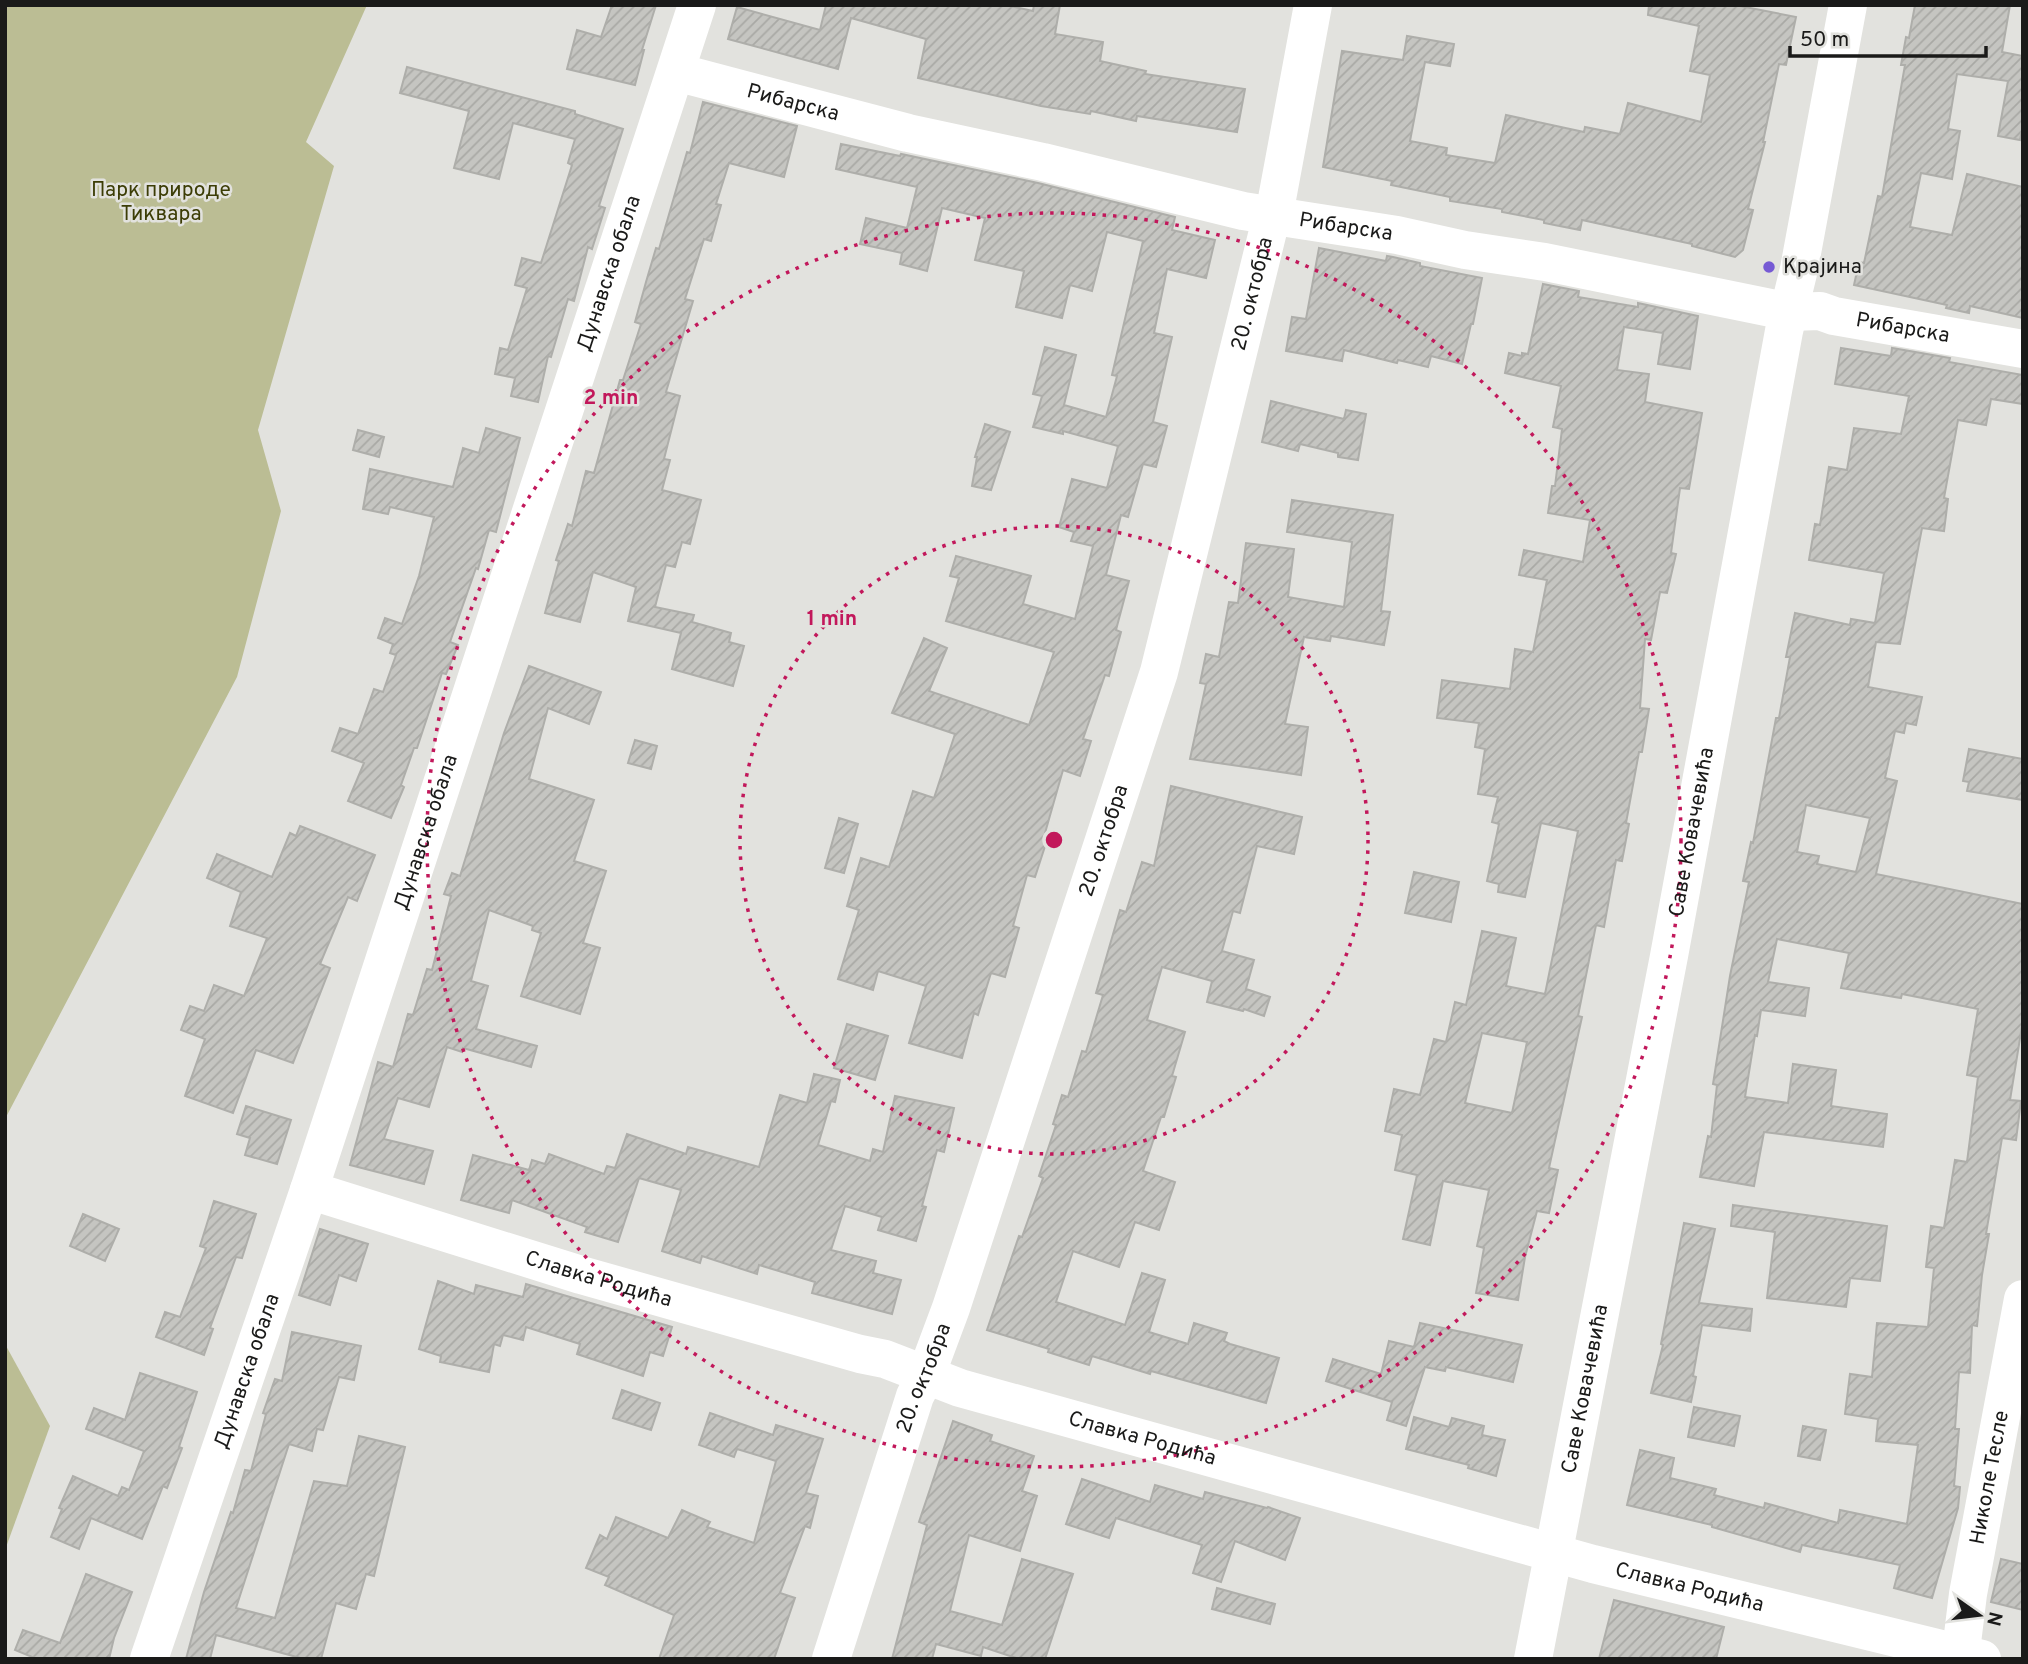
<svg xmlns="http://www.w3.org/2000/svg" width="2028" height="1664" font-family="Overpass,sans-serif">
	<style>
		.park { fill: #bbbd94 }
		.building { fill: url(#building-hatch); stroke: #aeaeaa; stroke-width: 2; fill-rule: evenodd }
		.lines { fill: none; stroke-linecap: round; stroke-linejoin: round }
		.minor { stroke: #fff; stroke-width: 38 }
		.ring { fill: none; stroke: #c2185b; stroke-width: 3.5; stroke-dasharray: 3.5 7 }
		.poi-dot { fill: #765ad4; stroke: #e2e2de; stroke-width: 2.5 }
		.labels { text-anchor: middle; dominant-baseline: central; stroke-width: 5; stroke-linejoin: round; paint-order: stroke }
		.street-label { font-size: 21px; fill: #1a1a19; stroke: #e2e2de }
		.park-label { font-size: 21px; fill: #3c3d06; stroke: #e2e2de }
		.poi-label { font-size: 21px; fill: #1a1a19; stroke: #e2e2de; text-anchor: start }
		.centre { fill: #c2185b; stroke: #e2e2de; stroke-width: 3.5 }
		.ring-label { font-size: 21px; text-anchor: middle; font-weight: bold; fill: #c2185b; stroke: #e2e2de; stroke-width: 5; stroke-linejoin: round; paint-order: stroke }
	</style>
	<defs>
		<pattern id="building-hatch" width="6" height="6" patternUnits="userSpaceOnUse" patternTransform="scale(1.75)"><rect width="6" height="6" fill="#c5c5c1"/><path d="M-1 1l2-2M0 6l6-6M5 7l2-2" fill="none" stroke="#a9a9a5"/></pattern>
	</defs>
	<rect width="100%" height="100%" fill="#e2e2de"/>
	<g class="park">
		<path d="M5 5H367L306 142 334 166 258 430 281 511 237 677 5 1119Z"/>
		<path d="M5 1344 50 1426 5 1550Z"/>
	</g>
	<g class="building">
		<path d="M612 5H656L642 50H644L635 85 567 69 577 30 601 37Z"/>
		<path d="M826 5H1006L1033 11 1034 5H1060L1055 34 1103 42 1100 61 1146 71 1145 74 1245 89 1237 132 1137 116 1136 121 1091 111 1090 114 1041 106 918 78 926 39 851 18 838 69 728 39 737 7 820 30Z"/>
		<path d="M1649 5H1735L1796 17 1786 65 1779 64 1763 142H1765L1748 209 1753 210 1743 250 1735 257 1692 246V244L1582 220 1580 230 1544 223V220L1502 212V209L1450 201V197L1391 185 1392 181 1323 167 1342 51 1403 60 1407 36 1454 44 1450 66 1425 62 1410 141 1447 148 1446 155 1495 163 1506 115 1584 132 1585 127 1620 134 1628 103 1701 122 1710 75 1690 71 1699 26 1648 15Z"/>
		<path d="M1915 5H2010L2002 52 2023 56V125L2020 140 1998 136 2008 81 1957 74 1948 129 1960 131 1952 179 1921 173 1910 227 1952 235 1967 174 2023 187V318L1970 306 1969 313 1946 308 1947 305 1854 285 1859 262 1864 263 1878 196 1882 197 1905 65H1901L1906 37 1909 38Z"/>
		<path d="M407 67 575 111V114L623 129 599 206 605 208 592 249 588 247 574 301 568 299 551 357 548 356 538 402 511 396 515 378 495 374 500 348 508 350 527 288 515 285 522 258 541 263 572 165 568 163 575 139 513 123 499 179 454 168 469 111 400 93Z"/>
		<path d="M703 102 797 126 784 177 729 163 716 204 721 205 711 241 704 239 685 299 693 301 666 392 680 396 664 459 670 460 662 490 701 500 690 544 682 542 675 567 666 565 655 607 694 615 692 622 731 633 729 642 744 646 733 686 672 669 681 633 628 621 636 587 593 572 580 622 545 613 559 561 556 560 568 524 572 526 586 471 594 473 620 380H623L641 324 635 322 646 282 656 248 659 249 687 152 690 153Z"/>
		<path d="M841 144 900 156 901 154 1038 183 1175 217 1172 230 1215 240 1206 278 1167 269 1154 333 1172 337 1153 422 1167 426 1156 467 1143 464 1128 517 1121 515 1106 575 1129 581 1116 630 1121 632 1109 676 1105 675 1083 739 1091 741 1080 776 1063 770 1045 833 1049 834 1035 877 1027 875 1013 926 1019 928 1005 977 991 973 978 1015 974 1013 962 1058 909 1043 926 986 878 971 873 990 838 979 859 910 847 906 861 858 889 867 913 791 934 798 955 734 892 713 924 638 947 648 929 691 1029 725 1054 652 946 621 959 578 950 576 956 556 1031 576 1023 604 1075 619 1093 546 1071 541 1074 532 1059 527 1072 479 1107 488 1118 446 1063 431V434L1033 427 1042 396 1033 394 1045 347 1076 355 1064 405 1106 417 1117 376 1112 375 1143 241 1107 232 1092 291 1070 285 1062 318 1016 307 1024 271 975 260 985 218 942 208 927 271 900 264 902 253 860 244 866 218 907 228 917 187 836 169Z"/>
		<path d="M1319 248 1386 261 1387 256 1393 257 1420 263V266L1482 278 1473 324H1471L1462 364 1431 356 1428 367 1398 360 1397 363 1344 350 1342 361 1286 351 1292 317 1306 319Z"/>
		<path d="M1543 284 1579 291 1578 297 1638 307V303L1698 316 1690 369 1658 364 1663 333 1624 327 1617 370 1649 374 1645 402 1702 413 1689 489 1680 488 1671 553 1676 554 1667 593 1660 592 1651 640 1645 639 1640 708 1649 709 1642 752H1639L1626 823 1629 824 1622 861 1616 860 1604 927 1596 925 1578 1016 1582 1017 1549 1168 1558 1170 1549 1213 1537 1211 1525 1257 1518 1300 1476 1293 1484 1248 1477 1246 1489 1190 1443 1181 1430 1245 1403 1239 1417 1175 1395 1170 1402 1135 1385 1131 1394 1089 1420 1095 1434 1039 1446 1042 1455 1002 1466 1005 1482 931 1516 938 1506 986 1545 994 1578 831 1541 823 1525 897 1498 892 1499 884 1487 881 1499 824 1492 822 1498 797 1478 794 1485 749 1475 747 1479 723 1437 718 1442 680 1510 689 1515 649 1533 652 1547 580 1519 575 1524 550 1583 562 1590 520 1548 513 1552 486H1555L1562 429 1553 427 1561 386 1505 373 1509 353 1522 356V353L1528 354ZM1482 1033 1527 1042 1512 1113 1465 1103Z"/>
		<path d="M1841 348 1891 356 1892 348 1950 358 1949 362 2023 375V404L1991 399 1986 425 1958 420 1944 498 1948 499 1944 531 1922 528 1900 644 1876 642 1868 687 1922 697 1916 725 1906 723 1904 733 1895 731 1885 778 1897 781 1876 874 2023 904V1020L2010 1100 2021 1101 2016 1140 2002 1138 1986 1234H1989L1982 1275 1977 1326 1972 1325 1970 1373 1959 1372 1955 1429H1959L1954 1486 1960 1487 1958 1508 1932 1598 1894 1588 1900 1565 1802 1545 1800 1552 1712 1527V1525L1627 1505 1640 1450 1674 1458 1670 1478 1716 1489 1714 1495 1764 1508 1765 1503 1838 1523 1840 1510 1907 1524 1918 1445 1876 1441 1878 1419 1845 1414 1850 1374 1872 1377 1877 1323 1928 1327 1934 1268 1926 1267 1931 1226 1944 1228 1955 1160 1967 1162 1978 1077 1967 1075 1978 1009 1902 994 1901 998 1841 988 1849 953 1777 939 1768 982 1809 988 1805 1016 1761 1010 1757 1036 1755 1035 1745 1097 1788 1103 1793 1064 1836 1070 1831 1106 1887 1114 1883 1147 1764 1132 1754 1186 1700 1177 1708 1136 1711 1137 1717 1085 1713 1084 1730 976 1749 882 1743 881 1751 842 1753 843 1776 718H1779L1790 657H1786L1795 613 1850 625 1851 619 1875 623 1884 573 1809 560 1815 524 1820 525 1829 467 1847 470 1854 428 1901 434 1909 396 1835 384ZM1806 805 1870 818 1856 872 1817 864 1819 856 1797 852Z"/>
		<path d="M1271 401 1344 419 1346 410 1366 414 1358 460 1338 457V453L1300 444 1298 451 1262 442Z"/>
		<path d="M985 424 1010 432 991 490 972 486 977 457H975Z"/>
		<path d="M486 428 520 438 496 532 489 530 478 569 476 568 450 642 458 645 446 674 442 673 417 748H414L401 785 404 787 391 818 348 801 364 763 332 751 340 728 358 734 374 689 383 692 396 655 390 653 393 644 378 638 385 618 402 624 419 576 434 517 390 507 388 514 363 509 370 469 453 487 463 448 479 453Z"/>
		<path d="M358 430 384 437 379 457 353 450Z"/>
		<path d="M1292 500 1393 515 1381 611 1390 612 1384 645 1331 636 1330 641 1304 637 1285 724 1308 727 1301 775 1190 759 1206 684 1200 683 1206 654 1219 657 1229 602 1238 603 1246 543 1294 549 1288 597 1344 607 1352 542 1287 532Z"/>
		<path d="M529 666 601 692 589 724 548 708 529 779 594 800 574 861 606 871 583 943 600 948 580 1014 521 996 541 933 532 930 533 926 489 910 471 981 488 986 476 1029 537 1046 531 1067 463 1048 462 1052 447 1047 429 1107 398 1098 384 1139 433 1151 424 1184 350 1165 378 1062 393 1067 408 1014 413 1015 427 969 432 970 451 896 444 894 452 873 460 876 504 733Z"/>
		<path d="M635 740 657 746 651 769 628 763Z"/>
		<path d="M1969 749 2023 759V800L1967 791 1969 782 1963 781Z"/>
		<path d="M1171 786 1302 817 1294 854 1257 846 1240 913 1233 911 1222 951 1254 960 1246 989 1270 997 1264 1016 1244 1009 1243 1011 1207 1002 1212 981 1162 967 1147 1020 1185 1032 1172 1076 1176 1077 1164 1117H1161L1143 1171 1175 1182 1159 1230 1135 1222 1119 1267 1073 1251 1056 1302 1125 1325 1142 1273 1165 1280 1149 1332 1188 1344 1194 1323 1227 1333 1224 1341 1230 1344 1279 1358 1266 1403 1151 1371 1150 1374 1092 1356 1089 1365 1048 1352 1049 1349 987 1330 1019 1236 1022 1237 1043 1178 1039 1176 1056 1125 1053 1124 1062 1095 1068 1097 1082 1051 1086 1052 1103 995 1096 993 1120 910 1126 912 1142 862 1154 866Z"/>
		<path d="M839 818 858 824 844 873 825 868Z"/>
		<path d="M300 826 375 855 357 901 348 897 320 964 330 968 293 1063 256 1050 233 1113 185 1096 205 1039 181 1030 190 1006 204 1011 214 985 244 996 267 938 230 926 241 892 207 878 217 854 272 877 290 833 296 836Z"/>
		<path d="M1414 872 1459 882 1451 922 1405 913Z"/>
		<path d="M847 1024 888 1036 875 1080 834 1068Z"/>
		<path d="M814 1074 840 1080 835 1102 831 1101 818 1145 870 1161 873 1149 883 1152 895 1096 954 1108 944 1152 937 1150 922 1206 926 1207 916 1241 878 1230 882 1217 845 1206 831 1250 876 1261 873 1273 901 1280 892 1314 812 1293 815 1282 759 1265 757 1274 702 1256 700 1263 662 1251 681 1190 639 1178 618 1242 585 1232 587 1227 512 1200 509 1213 461 1200 473 1155 529 1170 532 1160 545 1164 549 1154 604 1174 607 1166 615 1168 627 1134 686 1154 688 1147 759 1167 780 1095 807 1103Z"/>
		<path d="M246 1106 291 1120 277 1164 245 1155 250 1138 237 1134Z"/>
		<path d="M214 1201 256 1214 242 1258 236 1257 210 1328 213 1329 204 1355 156 1337 165 1312 180 1317 206 1248 200 1246Z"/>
		<path d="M1733 1205 1887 1226 1880 1281 1850 1278 1846 1307 1767 1298 1775 1232 1731 1226Z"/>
		<path d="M83 1214 119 1229 105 1261 70 1246Z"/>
		<path d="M1684 1223 1715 1229 1699 1303 1752 1309 1750 1331 1702 1325 1693 1376 1696 1377 1691 1402 1651 1393 1663 1345 1661 1344Z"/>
		<path d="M320 1229 368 1244 356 1281 339 1275 330 1305 299 1295Z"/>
		<path d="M438 1281 474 1294 476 1285 523 1297 526 1284 672 1327 663 1356 650 1352 643 1376 577 1354 580 1344 526 1327 523 1340 503 1335 500 1346 494 1344 489 1372 440 1362 441 1356 419 1349Z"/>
		<path d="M1420 1323 1522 1345 1513 1382 1446 1367 1445 1371 1425 1367 1406 1426 1387 1420 1392 1402 1326 1381 1333 1359 1381 1374 1389 1341 1414 1347Z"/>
		<path d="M292 1332 361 1346 354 1380 339 1377 323 1430 317 1429 312 1451 289 1444 236 1608 275 1618 314 1481 347 1486 359 1436 405 1447 374 1576 366 1574 356 1609 336 1603 321 1659H304L216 1635 210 1659H186L204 1592 231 1512 233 1513 245 1470 251 1471 266 1414 263 1413 275 1379 282 1381Z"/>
		<path d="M140 1373 197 1392 179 1447 182 1448 167 1488 163 1486 142 1539 91 1518 79 1549 51 1537 62 1509 59 1508 73 1476 118 1496 122 1487 129 1490 144 1451 86 1429 94 1408 125 1420Z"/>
		<path d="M622 1390 660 1403 651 1430 613 1418Z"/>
		<path d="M1694 1407 1740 1416 1734 1446 1688 1437Z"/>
		<path d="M710 1413 773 1435 776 1425 823 1439 806 1493 818 1496 810 1528 805 1526 780 1593 795 1598 774 1659H659L674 1615 605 1585 609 1577 586 1568 600 1535 607 1539 616 1517 668 1538 682 1510 710 1522 707 1527 754 1543 776 1461 737 1449 734 1457 699 1445Z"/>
		<path d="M1414 1417 1449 1427 1452 1418 1484 1426 1482 1435 1505 1440 1496 1476 1468 1468 1469 1465 1406 1449Z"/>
		<path d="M953 1421 992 1435 990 1441 1034 1456 1022 1491 1037 1496 1020 1551 969 1535 950 1611 1002 1625 1022 1559 1073 1574 1045 1659H1019L983 1647 981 1656 936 1644 932 1659H892L927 1525 919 1522Z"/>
		<path d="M1803 1426 1826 1430 1820 1460 1798 1456Z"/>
		<path d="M1082 1479 1150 1502 1155 1485 1203 1499 1205 1492 1267 1508 1268 1507 1300 1518 1285 1560 1235 1541 1221 1582 1193 1573 1202 1545 1116 1518 1109 1538 1066 1524Z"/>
		<path d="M2001 1559 2023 1564V1610L1991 1602Z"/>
		<path d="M86 1574 132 1592 114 1638 109 1659H37L15 1650 23 1630 60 1643Z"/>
		<path d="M1217 1588 1275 1604 1270 1624 1212 1609Z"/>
		<path d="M1614 1600 1724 1627 1716 1659H1599Z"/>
	</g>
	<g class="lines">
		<g class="minor">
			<path id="s1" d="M676 72 908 133 1043 162 1243 211 1397 235 1465 250 1545 262 1790 312 1820 311 1834 316 2023 349"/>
			<path id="s2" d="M309 1190 581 1275 860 1354 885 1359 960 1388 1593 1564 1982 1659"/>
			<path id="s3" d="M149 1659 309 1190 697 5"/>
			<path id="s4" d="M831 1659 915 1396 926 1375 951 1308 1159 672 1269 227 1274 215 1313 5"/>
			<path id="s5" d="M1533 1659 1669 956 1784 331 1799 269 1848 5"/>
			<path id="s6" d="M1960 1659 1968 1594 2023 1299"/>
		</g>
	</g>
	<g class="ring">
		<circle cx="1054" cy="840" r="314"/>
		<circle cx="1054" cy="840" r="627"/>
	</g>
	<circle class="poi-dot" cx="1769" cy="267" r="7"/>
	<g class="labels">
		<g class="street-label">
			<text stroke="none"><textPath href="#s1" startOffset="121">Рибарска</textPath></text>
			<text stroke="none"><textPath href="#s1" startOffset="688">Рибарска</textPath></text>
			<text stroke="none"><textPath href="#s3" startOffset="1460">Дунавска обала</textPath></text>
			<text stroke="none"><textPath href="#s4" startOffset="1430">20. октобра</textPath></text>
			<text stroke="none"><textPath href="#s1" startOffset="1255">Рибарска</textPath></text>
			<text stroke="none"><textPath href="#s5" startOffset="842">Саве Ковачевића</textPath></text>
			<text stroke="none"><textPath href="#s3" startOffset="872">Дунавска обала</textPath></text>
			<text stroke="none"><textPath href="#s4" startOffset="863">20. октобра</textPath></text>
			<text stroke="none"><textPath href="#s2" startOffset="303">Славка Родића</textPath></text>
			<text stroke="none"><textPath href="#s3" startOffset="304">Дунавска обала</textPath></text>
			<text stroke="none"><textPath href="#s4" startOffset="296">20. октобра</textPath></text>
			<text stroke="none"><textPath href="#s5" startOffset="275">Саве Ковачевића</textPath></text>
			<text stroke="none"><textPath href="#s2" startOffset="870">Славка Родића</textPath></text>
			<text stroke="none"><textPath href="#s6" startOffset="184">Николе Тесле</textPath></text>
			<text stroke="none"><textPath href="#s2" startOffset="1437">Славка Родића</textPath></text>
		</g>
		<g class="park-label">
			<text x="161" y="190">Парк природе<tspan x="161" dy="24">Тиквара</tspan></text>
		</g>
		<g class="poi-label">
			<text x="1783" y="267">Крајина</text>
		</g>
	</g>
	<circle cx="1054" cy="840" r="10" class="centre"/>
	<g class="ring-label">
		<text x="611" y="404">2 min</text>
		<text x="832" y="625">1 min</text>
	</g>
	<rect width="2028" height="1664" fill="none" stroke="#1a1a19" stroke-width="14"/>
	<g transform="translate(1979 1615) rotate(104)" stroke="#e2e2de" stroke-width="5" paint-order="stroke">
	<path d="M0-5L12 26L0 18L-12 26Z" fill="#1a1a19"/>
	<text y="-10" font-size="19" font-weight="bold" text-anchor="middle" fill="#1a1a19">N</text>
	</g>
	<path d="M1790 46v10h196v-10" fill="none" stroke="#1a1a19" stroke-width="3.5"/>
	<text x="1800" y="46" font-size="21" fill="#1a1a19" stroke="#e2e2de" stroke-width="5" paint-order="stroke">50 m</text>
</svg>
